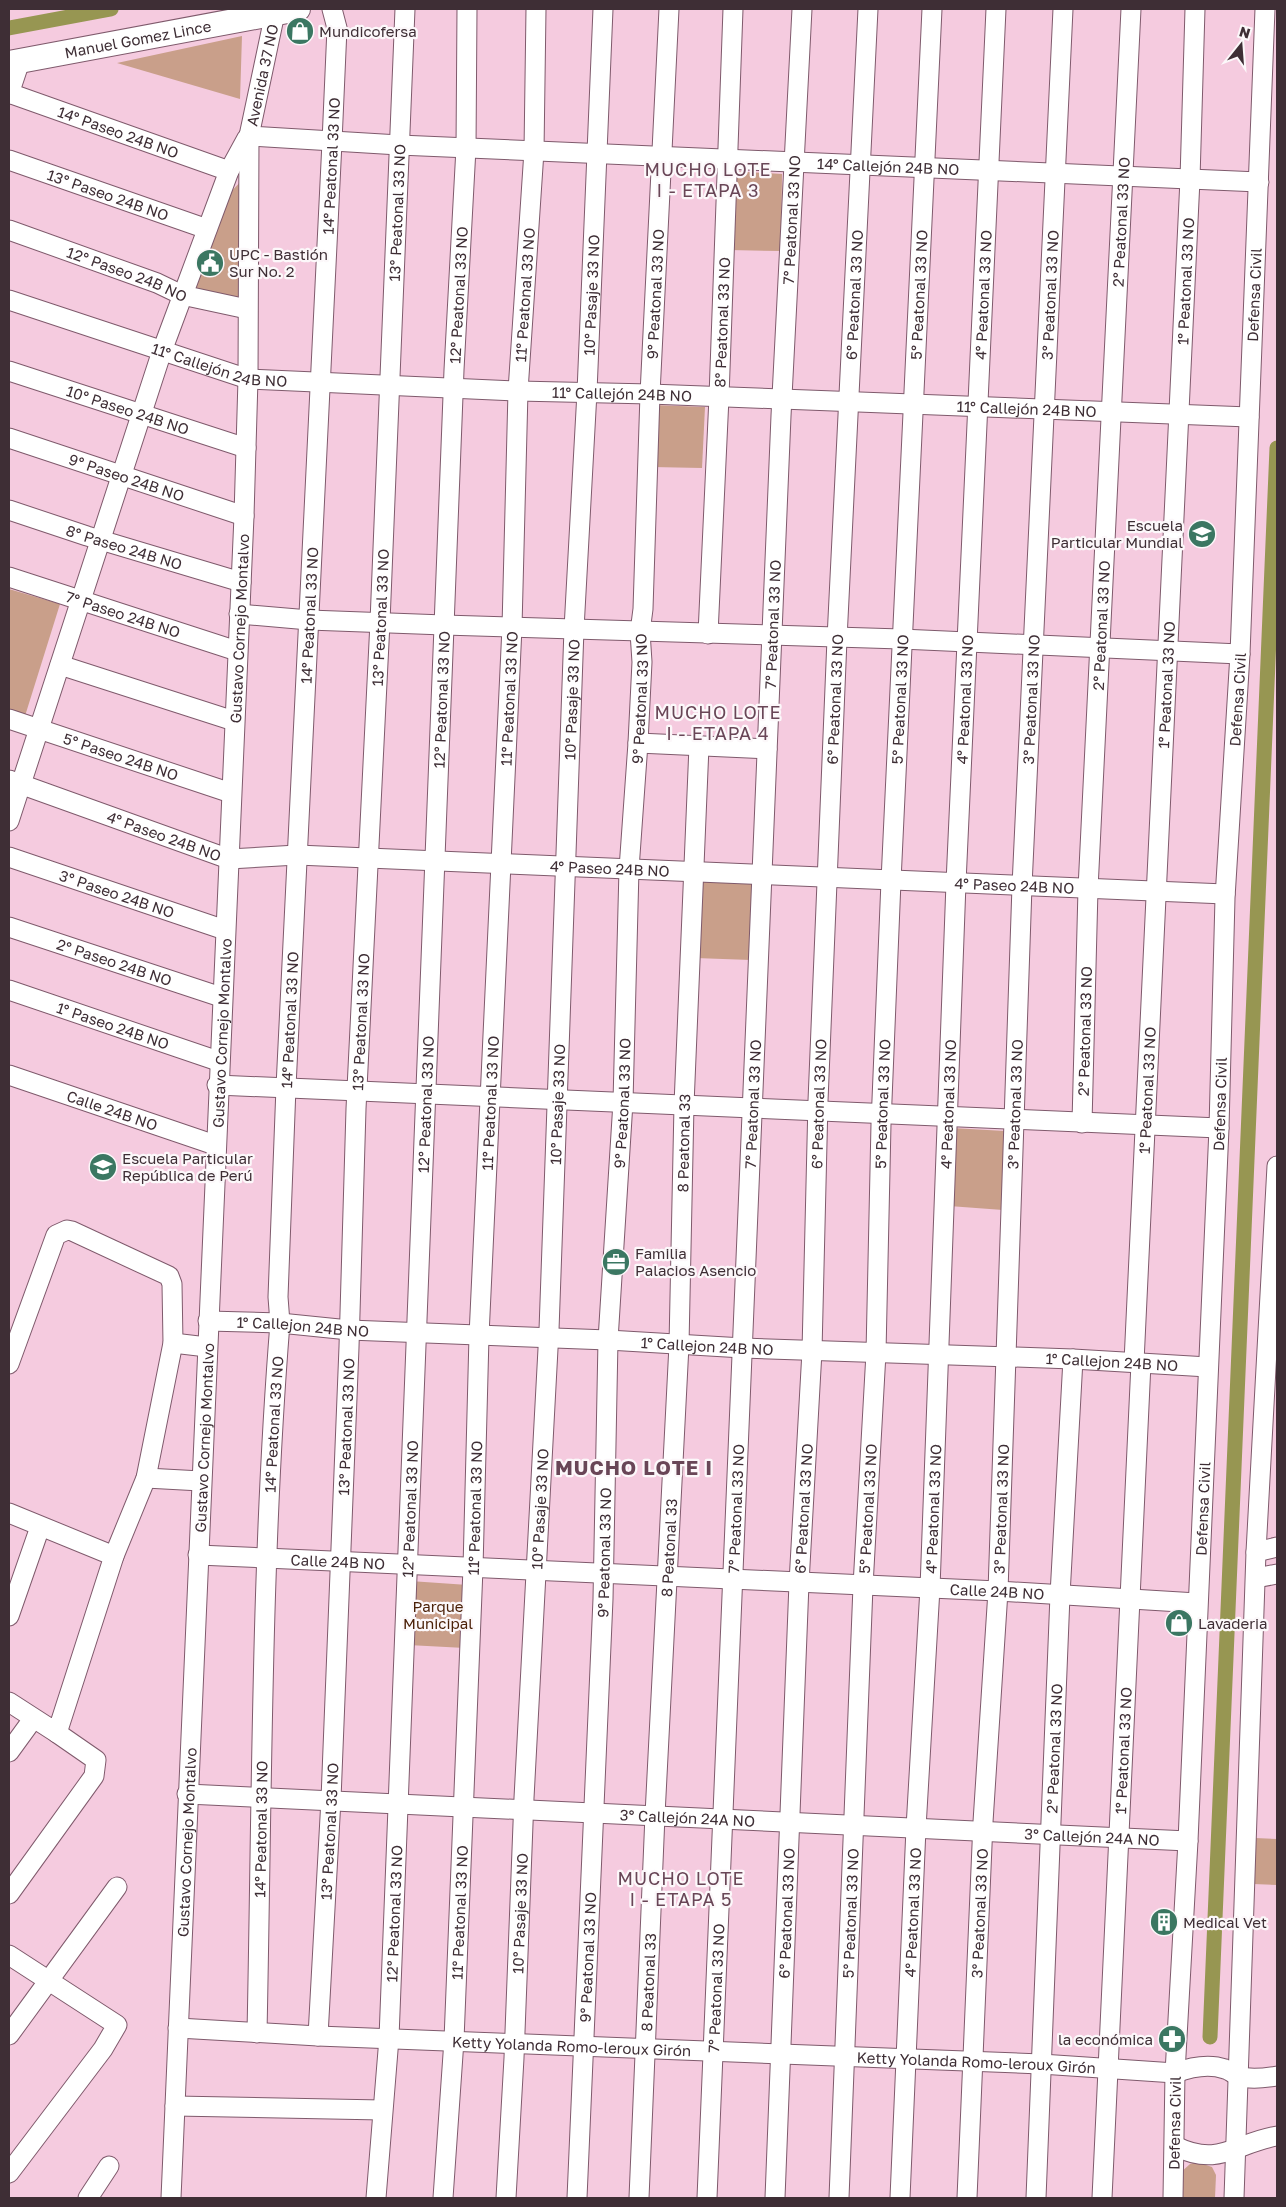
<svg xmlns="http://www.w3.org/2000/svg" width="1286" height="2207" font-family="'Golos Text',sans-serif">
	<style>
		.green { fill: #c99f8a }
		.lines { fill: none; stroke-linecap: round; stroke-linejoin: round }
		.canal { stroke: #979652; stroke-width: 15 }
		.minor-casing { stroke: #7f5a6c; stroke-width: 21 }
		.major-casing { stroke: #7f5a6c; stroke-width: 26 }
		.minor { stroke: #fff; stroke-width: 19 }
		.major { stroke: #fff; stroke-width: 24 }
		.labels { text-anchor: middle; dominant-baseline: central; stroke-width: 4.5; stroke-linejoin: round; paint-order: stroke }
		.poi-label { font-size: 15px; fill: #3e2e35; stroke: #fcf8fa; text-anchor: start }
		.street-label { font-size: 15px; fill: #3e2e35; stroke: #fcf8fa }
		.park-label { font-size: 15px; fill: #4b2108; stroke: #fcf8fa }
		.quarter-label { font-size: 18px; letter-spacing: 1px; fill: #694657; stroke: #fcf8fa }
		.district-label { font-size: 20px; font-weight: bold; letter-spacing: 1px; fill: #694657; stroke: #fcf8fa }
	</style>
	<rect width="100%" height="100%" fill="#f5cbdf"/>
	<g class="green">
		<path d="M242 36 240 99 117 63Z"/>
		<path d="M731 171 782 174 781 251 729 250Z"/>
		<path d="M242 180 238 301 191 294 200 271 213 274 220 255 207 252 230 193Z"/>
		<path d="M653 405 705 407 702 468 652 467Z"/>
		<path d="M9 589 60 604 25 716 9 711Z"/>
		<path d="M697 879 753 882 751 960 695 958Z"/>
		<path d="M952 1128 1005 1131 1003 1210 949 1206Z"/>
		<path d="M410 1581 468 1585 465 1648 408 1645Z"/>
		<path d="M1255 1838 1277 1839V1885L1253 1884Z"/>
		<path d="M1197 2162 1212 2167 1216 2175 1215 2198H1178L1179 2174 1190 2164Z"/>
	</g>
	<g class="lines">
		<g class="canal">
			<path d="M9 28 111 9"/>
			<path d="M1210 2037 1277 448"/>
		</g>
		<defs>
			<g id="minor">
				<path id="s1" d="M9 93 229 171"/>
				<path d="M9 94 20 61"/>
				<path id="s2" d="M249 136 399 145 1259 182"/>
				<path id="s3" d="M9 160 207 229"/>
				<path id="s4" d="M9 230 157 283 182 295 247 309"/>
				<path id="s5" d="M9 300 248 379 518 391 650 394 1249 417"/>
				<path id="s6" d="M9 371 246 448"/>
				<path id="s7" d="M9 438 244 516"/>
				<path id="s8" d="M9 510 87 536 241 582"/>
				<path id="s9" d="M9 577 237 651"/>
				<path d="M239 614 309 620 444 625 901 639 1240 654"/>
				<path id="s10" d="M708 634 719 397 733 9"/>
				<path d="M60 665 234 721"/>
				<path id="s11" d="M9 719 231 793"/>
				<path d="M638 743 767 749"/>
				<path id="s12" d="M9 780 229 859 297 855 1225 894"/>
				<path d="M9 821 162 351 229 171 247 138"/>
				<path id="s13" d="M9 857 225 930"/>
				<path id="s14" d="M9 927 221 997"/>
				<path id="s15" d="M9 990 218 1061"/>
				<path id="s16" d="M9 1075 215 1145"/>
				<path d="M217 1085 1219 1128"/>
				<path id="s17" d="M1082 1123 1088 889 1131 9"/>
				<path id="s18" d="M208 1321 280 1323 349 1330 608 1340 743 1348 1073 1359 1208 1367"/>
				<path d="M173 1343 207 1347"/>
				<path id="s19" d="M1134 1362 1190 179 1195 9"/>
				<path d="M9 1364 56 1235 67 1230 72 1231 169 1276 172 1284 173 1343 146 1478 114 1556 57 1733 9 1702"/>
				<path d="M146 1478 201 1481"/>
				<path d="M9 1513 114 1556"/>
				<path d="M1256 1552 1277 1547"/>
				<path id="s20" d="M198 1555 998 1591 1197 1603"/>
				<path d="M1256 1578 1277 1574"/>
				<path d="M9 1616 40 1527"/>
				<path d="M9 1752 33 1719"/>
				<path id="s21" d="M187 1794 1188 1841"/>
				<path d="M9 1894 94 1776 96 1760 57 1733"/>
				<path d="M9 1955 117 2025 103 2049 9 2173"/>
				<path id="s22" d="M178 2028 318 2036 1041 2064 1175 2073C1191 2067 1208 2063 1225 2069 1229 2070 1234 2074 1238 2076 1250 2080 1265 2078 1277 2076"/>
				<path id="s23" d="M257 2033C262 1796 261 1559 280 1323L278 1297 286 1087 332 142 337 28 332 9"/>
				<path d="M9 2035 117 1887"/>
				<path id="s24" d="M318 2036 331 1799 349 1347 356 1109 380 622 405 9"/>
				<path d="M175 2106 382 2110"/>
				<path d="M1175 2146C1219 2168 1235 2143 1277 2136"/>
				<path d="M88 2198 109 2166"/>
				<path id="s25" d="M171 2198 244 516 248 379 249 136 275 13"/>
				<path id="s26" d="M376 2198 389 2038 454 370 466 148 467 9"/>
				<path id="s27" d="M443 2198 454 2040 473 1568 479 1336 512 627 518 391 534 151 536 9"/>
				<path id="s28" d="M506 2198 514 2058 524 1798 549 1330 574 629 587 392 603 9"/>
				<path id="s29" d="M577 2198 603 1599 608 1340 623 1102 629 869 638 743 642 662 640 632 643 609 650 394 669 9"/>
				<path id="s30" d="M639 2198 655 1815 679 1345 684 1105 699 746"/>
				<path id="s31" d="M707 2198 781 416 802 9"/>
				<path id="s32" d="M775 2198 799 1583 812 1351 818 1101 837 639 868 9"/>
				<path id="s33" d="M839 2198 863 1586 876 1353 881 1124 891 881 932 9"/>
				<path id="s34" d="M900 2198 916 1828 930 1588 956 883 996 9"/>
				<path id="s35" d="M967 2198 983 1822 998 1591 1022 886 1063 9"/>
				<path id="s36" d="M1036 2198 1060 1595 1073 1359"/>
				<path id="s37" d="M1102 2198 1141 1363"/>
				<path id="s38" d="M1173 2198 1175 2073 1188 1841 1219 1128 1225 898 1240 654 1265 9"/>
				<path d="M1234 2198 1256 1552 1277 1166"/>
			</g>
			<g id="major">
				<path id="s39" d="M9 63 298 9"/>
			</g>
		</defs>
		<use href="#minor" class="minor-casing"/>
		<use href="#major" class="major-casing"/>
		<use href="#minor" class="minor"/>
		<use href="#major" class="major"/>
	</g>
	<defs>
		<symbol id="shop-disc" viewBox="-11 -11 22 22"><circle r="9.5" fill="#3b7762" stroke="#fcf8fa"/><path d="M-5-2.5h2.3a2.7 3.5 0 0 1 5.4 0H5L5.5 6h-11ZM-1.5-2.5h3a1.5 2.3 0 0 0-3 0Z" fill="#fff"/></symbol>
		<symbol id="civic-disc" viewBox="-11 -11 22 22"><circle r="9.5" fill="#3b7762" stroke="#fcf8fa"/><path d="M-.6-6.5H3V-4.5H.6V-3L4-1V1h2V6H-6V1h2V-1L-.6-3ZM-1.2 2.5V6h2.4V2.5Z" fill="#fff"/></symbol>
		<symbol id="school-disc" viewBox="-11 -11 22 22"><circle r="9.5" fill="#3b7762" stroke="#fcf8fa"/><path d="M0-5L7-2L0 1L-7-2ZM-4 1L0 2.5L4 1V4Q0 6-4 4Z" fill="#fff"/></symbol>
		<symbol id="office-disc" viewBox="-11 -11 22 22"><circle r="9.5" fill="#3b7762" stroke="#fcf8fa"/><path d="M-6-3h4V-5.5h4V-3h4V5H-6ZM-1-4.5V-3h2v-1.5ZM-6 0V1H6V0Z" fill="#fff"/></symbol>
		<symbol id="building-disc" viewBox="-11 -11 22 22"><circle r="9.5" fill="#3b7762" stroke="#fcf8fa"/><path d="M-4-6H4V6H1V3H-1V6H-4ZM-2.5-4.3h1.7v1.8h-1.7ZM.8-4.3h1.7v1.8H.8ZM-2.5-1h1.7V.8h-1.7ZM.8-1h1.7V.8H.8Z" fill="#fff"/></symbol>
		<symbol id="pharmacy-disc" viewBox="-11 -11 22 22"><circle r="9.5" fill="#3b7762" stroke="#fcf8fa"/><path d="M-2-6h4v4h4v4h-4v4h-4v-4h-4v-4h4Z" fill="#fff"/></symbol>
	</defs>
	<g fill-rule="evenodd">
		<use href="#shop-disc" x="284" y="15" width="32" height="32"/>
		<use href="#civic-disc" x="194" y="247" width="32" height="32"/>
		<use href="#school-disc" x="1186" y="518" width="32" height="32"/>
		<use href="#school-disc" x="87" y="1151" width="32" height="32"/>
		<use href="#office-disc" x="600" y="1246" width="32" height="32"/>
		<use href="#shop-disc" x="1163" y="1607" width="32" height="32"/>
		<use href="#building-disc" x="1148" y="1906" width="32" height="32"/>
		<use href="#pharmacy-disc" x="1156" y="2023" width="32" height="32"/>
	</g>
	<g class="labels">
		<g class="poi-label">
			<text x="319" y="31">Mundicofersa</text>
			<text x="229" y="254">UPC - Bastión<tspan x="229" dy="17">Sur No. 2</tspan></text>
			<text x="1183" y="525" text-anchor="end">Escuela<tspan x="1183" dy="17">Particular Mundial</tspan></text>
			<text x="122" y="1158">Escuela Particular<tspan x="122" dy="17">República de Perú</tspan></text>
			<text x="635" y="1253">Familia<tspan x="635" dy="17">Palacios Asencio</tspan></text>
			<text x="1198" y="1623">Lavaderia</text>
			<text x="1183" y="1922">Medical Vet</text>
			<text x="1153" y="2039" text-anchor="end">la económica</text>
		</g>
		<g class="street-label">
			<text stroke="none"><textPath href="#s39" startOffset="131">Manuel Gomez Lince</textPath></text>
			<text stroke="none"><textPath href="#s25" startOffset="2126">Avenida 37 NO</textPath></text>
			<text stroke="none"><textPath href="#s1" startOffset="116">14° Paseo 24B NO</textPath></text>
			<text stroke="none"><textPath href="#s23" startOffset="1869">14° Peatonal 33 NO</textPath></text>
			<text stroke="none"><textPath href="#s2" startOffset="640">14° Callejón 24B NO</textPath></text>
			<text stroke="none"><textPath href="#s3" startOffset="105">13° Paseo 24B NO</textPath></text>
			<text stroke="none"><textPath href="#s24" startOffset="1825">13° Peatonal 33 NO</textPath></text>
			<text stroke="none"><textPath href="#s31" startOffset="1980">7° Peatonal 33 NO</textPath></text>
			<text stroke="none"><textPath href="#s17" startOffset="902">2° Peatonal 33 NO</textPath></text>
			<text stroke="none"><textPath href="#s4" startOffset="126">12° Paseo 24B NO</textPath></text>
			<text stroke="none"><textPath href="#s19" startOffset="1082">1° Peatonal 33 NO</textPath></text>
			<text stroke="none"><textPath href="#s26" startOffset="1905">12° Peatonal 33 NO</textPath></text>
			<text stroke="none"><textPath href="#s27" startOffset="1905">11° Peatonal 33 NO</textPath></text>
			<text stroke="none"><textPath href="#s28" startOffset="1905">10° Pasaje 33 NO</textPath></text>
			<text stroke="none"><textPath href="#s29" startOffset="1906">9° Peatonal 33 NO</textPath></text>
			<text stroke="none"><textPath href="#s32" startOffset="1905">6° Peatonal 33 NO</textPath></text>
			<text stroke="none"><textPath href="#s33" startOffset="1905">5° Peatonal 33 NO</textPath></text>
			<text stroke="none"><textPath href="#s34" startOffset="1905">4° Peatonal 33 NO</textPath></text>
			<text stroke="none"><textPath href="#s35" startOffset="1905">3° Peatonal 33 NO</textPath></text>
			<text stroke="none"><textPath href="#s38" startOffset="1905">Defensa Civil</textPath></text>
			<text stroke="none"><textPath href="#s10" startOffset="312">8° Peatonal 33 NO</textPath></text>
			<text stroke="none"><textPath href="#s5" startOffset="221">11° Callejón 24B NO</textPath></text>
			<text stroke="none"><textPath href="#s5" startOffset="626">11° Callejón 24B NO</textPath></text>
			<text stroke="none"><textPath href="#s6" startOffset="125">10° Paseo 24B NO</textPath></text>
			<text stroke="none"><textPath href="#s5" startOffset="1031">11° Callejón 24B NO</textPath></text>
			<text stroke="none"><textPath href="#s7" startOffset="124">9° Paseo 24B NO</textPath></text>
			<text stroke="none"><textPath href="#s8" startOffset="121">8° Paseo 24B NO</textPath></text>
			<text stroke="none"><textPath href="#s9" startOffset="120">7° Paseo 24B NO</textPath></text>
			<text stroke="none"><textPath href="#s23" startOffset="1419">14° Peatonal 33 NO</textPath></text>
			<text stroke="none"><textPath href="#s24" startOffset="1420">13° Peatonal 33 NO</textPath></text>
			<text stroke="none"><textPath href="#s31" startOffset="1575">7° Peatonal 33 NO</textPath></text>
			<text stroke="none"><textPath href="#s17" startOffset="498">2° Peatonal 33 NO</textPath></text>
			<text stroke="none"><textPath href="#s25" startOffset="1571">Gustavo Cornejo Montalvo</textPath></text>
			<text stroke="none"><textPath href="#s19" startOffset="678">1° Peatonal 33 NO</textPath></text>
			<text stroke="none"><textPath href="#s26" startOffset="1500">12° Peatonal 33 NO</textPath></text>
			<text stroke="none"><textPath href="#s27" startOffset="1501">11° Peatonal 33 NO</textPath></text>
			<text stroke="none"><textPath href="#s28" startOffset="1500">10° Pasaje 33 NO</textPath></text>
			<text stroke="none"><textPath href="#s29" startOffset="1501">9° Peatonal 33 NO</textPath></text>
			<text stroke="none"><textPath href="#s32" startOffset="1500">6° Peatonal 33 NO</textPath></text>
			<text stroke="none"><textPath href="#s33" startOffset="1500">5° Peatonal 33 NO</textPath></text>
			<text stroke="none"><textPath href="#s34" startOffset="1500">4° Peatonal 33 NO</textPath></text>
			<text stroke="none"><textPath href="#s35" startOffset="1500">3° Peatonal 33 NO</textPath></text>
			<text stroke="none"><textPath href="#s38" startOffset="1500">Defensa Civil</textPath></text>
			<text stroke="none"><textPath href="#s11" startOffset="118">5° Paseo 24B NO</textPath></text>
			<text stroke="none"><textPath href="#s12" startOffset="165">4° Paseo 24B NO</textPath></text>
			<text stroke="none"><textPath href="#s12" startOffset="615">4° Paseo 24B NO</textPath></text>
			<text stroke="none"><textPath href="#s12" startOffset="1020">4° Paseo 24B NO</textPath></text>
			<text stroke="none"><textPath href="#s13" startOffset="114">3° Paseo 24B NO</textPath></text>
			<text stroke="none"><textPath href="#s14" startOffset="111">2° Paseo 24B NO</textPath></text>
			<text stroke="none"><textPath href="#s23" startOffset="1014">14° Peatonal 33 NO</textPath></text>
			<text stroke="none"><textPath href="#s24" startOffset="1015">13° Peatonal 33 NO</textPath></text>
			<text stroke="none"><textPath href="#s15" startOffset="110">1° Paseo 24B NO</textPath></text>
			<text stroke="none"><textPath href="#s17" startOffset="92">2° Peatonal 33 NO</textPath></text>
			<text stroke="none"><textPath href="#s25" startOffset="1166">Gustavo Cornejo Montalvo</textPath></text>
			<text stroke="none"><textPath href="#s19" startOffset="272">1° Peatonal 33 NO</textPath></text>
			<text stroke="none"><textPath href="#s27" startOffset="1096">11° Peatonal 33 NO</textPath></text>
			<text stroke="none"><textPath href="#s29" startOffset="1096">9° Peatonal 33 NO</textPath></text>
			<text stroke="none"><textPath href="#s31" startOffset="1095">7° Peatonal 33 NO</textPath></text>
			<text stroke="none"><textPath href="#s32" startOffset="1095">6° Peatonal 33 NO</textPath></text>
			<text stroke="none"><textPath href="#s33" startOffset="1095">5° Peatonal 33 NO</textPath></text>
			<text stroke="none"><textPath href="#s26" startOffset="1095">12° Peatonal 33 NO</textPath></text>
			<text stroke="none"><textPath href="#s28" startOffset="1095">10° Pasaje 33 NO</textPath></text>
			<text stroke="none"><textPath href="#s34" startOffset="1095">4° Peatonal 33 NO</textPath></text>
			<text stroke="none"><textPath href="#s35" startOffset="1095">3° Peatonal 33 NO</textPath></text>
			<text stroke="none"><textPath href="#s38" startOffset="1095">Defensa Civil</textPath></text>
			<text stroke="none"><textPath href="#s16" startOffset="109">Calle 24B NO</textPath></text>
			<text stroke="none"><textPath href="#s30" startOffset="1056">8 Peatonal 33</textPath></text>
			<text stroke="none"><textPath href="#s18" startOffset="95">1° Callejon 24B NO</textPath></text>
			<text stroke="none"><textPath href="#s18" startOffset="500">1° Callejon 24B NO</textPath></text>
			<text stroke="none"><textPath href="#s18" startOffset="905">1° Callejon 24B NO</textPath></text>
			<text stroke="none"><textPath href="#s23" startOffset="609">14° Peatonal 33 NO</textPath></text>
			<text stroke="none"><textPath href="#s24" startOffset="610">13° Peatonal 33 NO</textPath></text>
			<text stroke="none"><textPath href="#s25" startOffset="761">Gustavo Cornejo Montalvo</textPath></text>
			<text stroke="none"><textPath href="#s26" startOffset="690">12° Peatonal 33 NO</textPath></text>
			<text stroke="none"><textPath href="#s27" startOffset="691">11° Peatonal 33 NO</textPath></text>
			<text stroke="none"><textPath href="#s28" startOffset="690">10° Pasaje 33 NO</textPath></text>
			<text stroke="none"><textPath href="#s31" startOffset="690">7° Peatonal 33 NO</textPath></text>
			<text stroke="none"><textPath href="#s32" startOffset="690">6° Peatonal 33 NO</textPath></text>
			<text stroke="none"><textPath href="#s33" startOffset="690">5° Peatonal 33 NO</textPath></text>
			<text stroke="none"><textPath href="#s34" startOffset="690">4° Peatonal 33 NO</textPath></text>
			<text stroke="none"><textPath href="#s35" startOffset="690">3° Peatonal 33 NO</textPath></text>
			<text stroke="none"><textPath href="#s38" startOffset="690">Defensa Civil</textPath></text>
			<text stroke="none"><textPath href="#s30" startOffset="651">8 Peatonal 33</textPath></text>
			<text stroke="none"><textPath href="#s29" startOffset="646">9° Peatonal 33 NO</textPath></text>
			<text stroke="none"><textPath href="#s20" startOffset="140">Calle 24B NO</textPath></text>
			<text stroke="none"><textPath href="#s20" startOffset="800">Calle 24B NO</textPath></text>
			<text stroke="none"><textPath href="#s36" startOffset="450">2° Peatonal 33 NO</textPath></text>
			<text stroke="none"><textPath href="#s37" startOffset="448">1° Peatonal 33 NO</textPath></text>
			<text stroke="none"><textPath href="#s21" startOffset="501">3° Callejón 24A NO</textPath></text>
			<text stroke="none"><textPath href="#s23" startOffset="204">14° Peatonal 33 NO</textPath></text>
			<text stroke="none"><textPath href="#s24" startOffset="205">13° Peatonal 33 NO</textPath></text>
			<text stroke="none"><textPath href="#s21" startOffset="906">3° Callejón 24A NO</textPath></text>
			<text stroke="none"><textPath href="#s25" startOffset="356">Gustavo Cornejo Montalvo</textPath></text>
			<text stroke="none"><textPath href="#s26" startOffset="285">12° Peatonal 33 NO</textPath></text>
			<text stroke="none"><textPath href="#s27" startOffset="286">11° Peatonal 33 NO</textPath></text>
			<text stroke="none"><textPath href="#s28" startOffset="285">10° Pasaje 33 NO</textPath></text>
			<text stroke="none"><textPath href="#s32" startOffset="285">6° Peatonal 33 NO</textPath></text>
			<text stroke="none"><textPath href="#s33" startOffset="285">5° Peatonal 33 NO</textPath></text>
			<text stroke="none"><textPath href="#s34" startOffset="286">4° Peatonal 33 NO</textPath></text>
			<text stroke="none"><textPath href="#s35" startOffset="285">3° Peatonal 33 NO</textPath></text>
			<text stroke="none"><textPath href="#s29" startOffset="241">9° Peatonal 33 NO</textPath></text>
			<text stroke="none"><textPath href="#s30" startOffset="216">8 Peatonal 33</textPath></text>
			<text stroke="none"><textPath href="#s31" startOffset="210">7° Peatonal 33 NO</textPath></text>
			<text stroke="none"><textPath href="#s22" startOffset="394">Ketty Yolanda Romo-leroux Girón</textPath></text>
			<text stroke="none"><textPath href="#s22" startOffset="799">Ketty Yolanda Romo-leroux Girón</textPath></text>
			<text stroke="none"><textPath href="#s38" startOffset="75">Defensa Civil</textPath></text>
		</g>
		<g class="park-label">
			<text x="438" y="1606">Parque<tspan x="438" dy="17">Municipal</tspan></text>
		</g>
		<g class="quarter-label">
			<text x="708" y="169">MUCHO LOTE<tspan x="708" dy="21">I - ETAPA 3</tspan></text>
			<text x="718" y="712">MUCHO LOTE<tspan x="718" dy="21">I - ETAPA 4</tspan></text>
			<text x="681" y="1878">MUCHO LOTE<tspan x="681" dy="21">I - ETAPA 5</tspan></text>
		</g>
		<g class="district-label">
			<text x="634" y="1467">MUCHO LOTE I</text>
		</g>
	</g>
	<rect width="1286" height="2207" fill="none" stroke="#3e2e35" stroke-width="20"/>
	<g transform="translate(1241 45) rotate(17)" stroke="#fcf8fa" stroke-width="4" paint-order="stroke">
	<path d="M0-4L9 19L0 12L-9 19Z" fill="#3e2e35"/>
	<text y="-8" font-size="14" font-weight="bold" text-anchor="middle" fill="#3e2e35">N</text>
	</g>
</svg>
